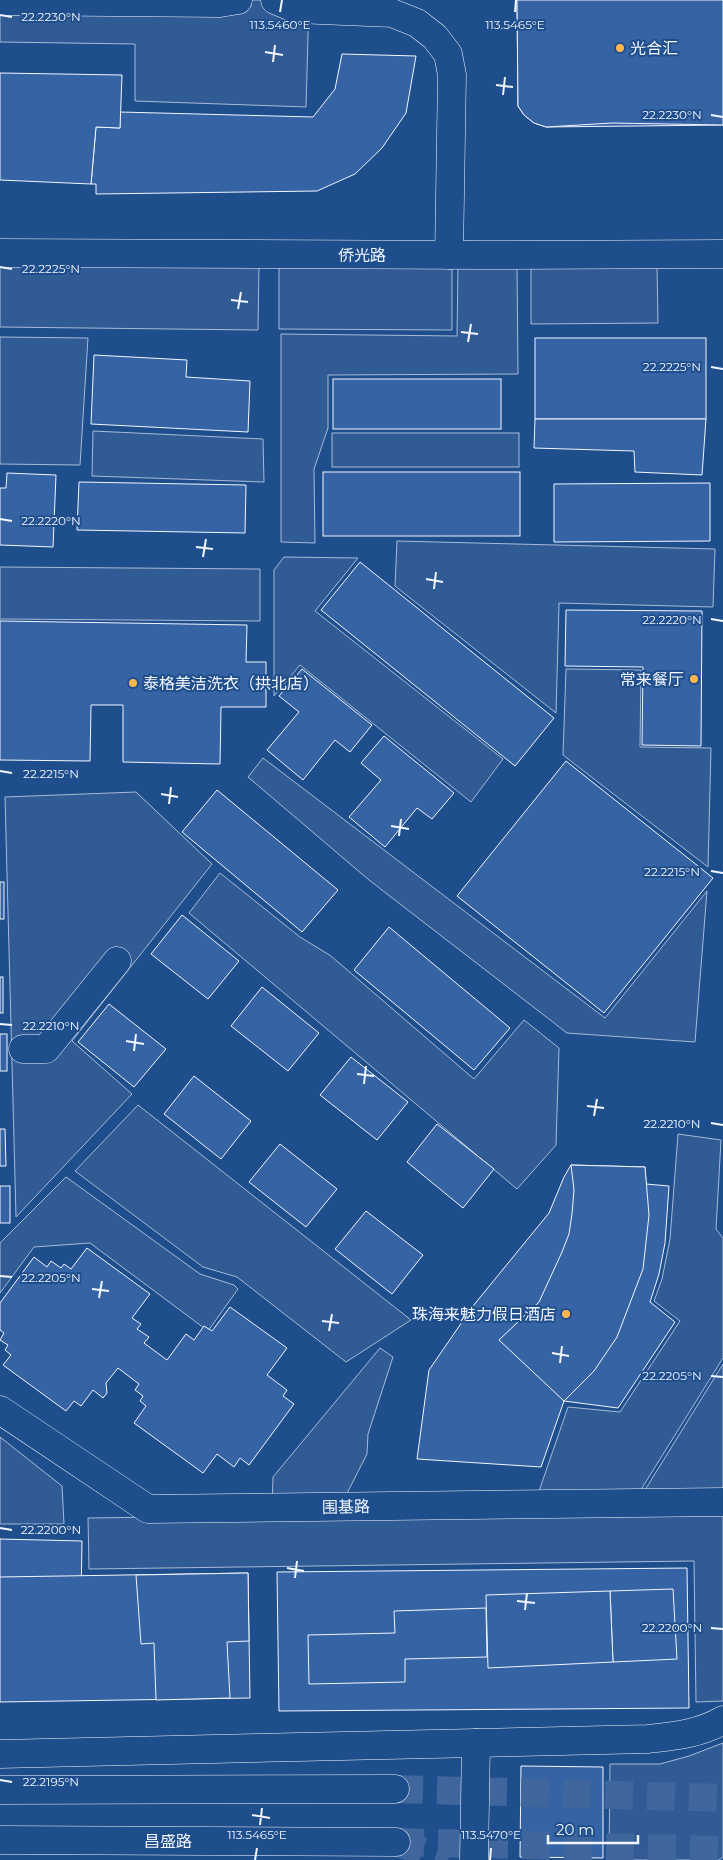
<svg xmlns="http://www.w3.org/2000/svg" width="723" height="1860" font-family="Montserrat,'Noto Sans SC',sans-serif">
	<style>
		.built { fill: #305b95; stroke: #a8bbd7 }
		.building { fill: #3563a3; stroke: #f2f6ff }
		.lines { fill: none; stroke-linecap: round; stroke-linejoin: round }
		.minor-tunnel { stroke: #3f679d; stroke-width: 28; stroke-dasharray: 28 14; stroke-linecap: butt }
		.major-tunnel { stroke: #3f679d; stroke-width: 28; stroke-dasharray: 28 14; stroke-linecap: butt }
		.minor-casing { stroke: #f2f6ff; stroke-width: 29 }
		.major-casing { stroke: #f2f6ff; stroke-width: 29 }
		.minor { stroke: #1f4e8c; stroke-width: 28 }
		.major { stroke: #1f4e8c; stroke-width: 28 }
		.ticks { fill: none; stroke: #f2f6ff; stroke-width: 2 }
		.poi-dot { fill: #ffb74d; stroke: #1f4e8c; stroke-width: 2 }
		.labels { text-anchor: middle; dominant-baseline: central; stroke-width: 4; stroke-linejoin: round; paint-order: stroke }
		.poi-label { font-size: 16px; fill: #f2f6ff; stroke: #1f4e8c; text-anchor: start }
		.street-label { font-size: 16px; fill: #f2f6ff; stroke: #1f4e8c }
		.ticks-label { font-size: 12px; text-anchor: middle; fill: #f2f6ff; stroke: #1f4e8c; stroke-width: 4; stroke-linejoin: round; paint-order: stroke }
	</style>
	<rect width="100%" height="100%" fill="#1f4e8c"/>
	<g class="built">
		<path d="M0 0H309L306 107 135 101V44L0 42Z"/>
		<path d="M0 261 259 264 258 330 0 327Z"/>
		<path d="M279 264 452 265V330L279 329Z"/>
		<path d="M517 264 518 374 328 375V428L314 469 315 543 281 542V334L457 336 458 265Z"/>
		<path d="M531 266H657L658 323 531 324Z"/>
		<path d="M0 337 88 338 80 465 0 464Z"/>
		<path d="M93 431 263 439 264 482 92 476Z"/>
		<rect x="332" y="433" width="187" height="34"/>
		<path d="M397 541 715 549 713 607 559 603 556 713 395 586Z"/>
		<path d="M284 557 358 558 315 611 503 759 471 802 300 665 274 696V570Z"/>
		<path d="M0 567 260 569V621L0 619Z"/>
		<path d="M566 669 641 670 640 747 711 748 708 867 563 755Z"/>
		<path d="M263 758 605 1018 707 891 695 1042 567 1033 369 880 248 777Z"/>
		<path d="M136 792 212 864 72 1041 132 1094 16 1217 5 797Z"/>
		<path d="M220 873 300 937 331 956 474 1079 524 1020 559 1048 556 1145 517 1189 189 913Z"/>
		<path d="M138 1105 411 1320 346 1362 237 1277 203 1267 75 1171Z"/>
		<path d="M678 1134 721 1140 716 1229 723 1238V1358L637 1496 537 1497 568 1407 620 1412 680 1321 654 1301 662 1279 670 1239Z"/>
		<path d="M66 1177 200 1274 234 1285 238 1289 208 1331 90 1243 34 1247 0 1293V1243Z"/>
		<path d="M380 1348 393 1357 368 1434 367 1454 340 1507 272 1508 273 1477Z"/>
		<path d="M723 1364V1498H640Z"/>
		<path d="M0 1437 62 1486 64 1524H0Z"/>
		<path d="M723 1509V1701L696 1702 694 1561 89 1569 88 1518Z"/>
		<path d="M723 1743V1857L719 1860H609L610 1764H660L689 1756Z"/>
	</g>
	<g class="building">
		<path d="M517 0H723V125L546 127 534 123 524 115 518 106Z"/>
		<path d="M517 0H723V125L612 123 546 127 534 123 524 115 518 106Z"/>
		<path d="M342 54 416 56 406 113 382 148 355 174 317 191 96 194V184H91L96 127 120 128V112L313 117 335 89Z"/>
		<path d="M0 73 122 75 120 128 96 127 91 184 0 180Z"/>
		<rect x="535" y="338" width="171" height="81"/>
		<path d="M94 355 187 360 186 377 250 381 248 432 91 424Z"/>
		<rect x="333" y="379" width="168" height="50"/>
		<path d="M535 419H706L702 475 635 472 634 451 534 448Z"/>
		<rect x="323" y="472" width="197" height="64"/>
		<path d="M7 473 56 475 53 547 0 545V488H6Z"/>
		<path d="M79 482 246 485 245 533 77 530Z"/>
		<path d="M710 483V541L554 542V484Z"/>
		<path d="M360 562 554 718 515 766 321 610Z"/>
		<path d="M566 610 702 611 701 746 642 745 643 667 565 666Z"/>
		<path d="M0 621 247 625 246 662H266V707H221L220 764 123 762V705H91L90 761 0 760Z"/>
		<path d="M302 669 372 725 350 752 335 740 303 780 267 750 299 712 279 696Z"/>
		<path d="M384 736 454 793 432 819 417 808 385 847 349 817 381 780 361 763Z"/>
		<path d="M566 761 713 878 604 1013 457 896Z"/>
		<path d="M217 790 338 890 302 932 182 832Z"/>
		<rect x="0" y="882" width="4" height="37"/>
		<path d="M182 915 239 961 208 999 151 954Z"/>
		<path d="M389 927 510 1028 474 1070 354 970Z"/>
		<rect x="0" y="977" width="3" height="36"/>
		<path d="M262 987 319 1033 288 1071 231 1026Z"/>
		<path d="M109 1004 166 1049 134 1087 78 1042Z"/>
		<rect x="0" y="1034" width="7" height="37"/>
		<path d="M351 1057 408 1102 377 1140 320 1095Z"/>
		<path d="M194 1076 251 1121 221 1159 164 1114Z"/>
		<path d="M437 1124 494 1169 463 1208 407 1162Z"/>
		<path d="M0 1129H5L6 1166H0Z"/>
		<path d="M280 1144 337 1189 306 1227 249 1182Z"/>
		<path d="M571 1165 645 1167 646 1184 669 1186 665 1243 659 1274 650 1302 675 1322 618 1408 564 1401 541 1467 417 1459 429 1370 473 1306 549 1213 564 1177Z"/>
		<path d="M571 1165 645 1167 649 1215 643 1269 617 1337 594 1371 564 1401 499 1340 539 1302 562 1252 569 1234 572 1214 574 1190Z"/>
		<rect x="0" y="1186" width="10" height="37"/>
		<path d="M366 1211 423 1255 392 1294 335 1249Z"/>
		<path d="M87 1248 150 1294 132 1318 141 1324 137 1329 149 1337 144 1343 167 1360 186 1334 194 1340 204 1326 212 1331 230 1307 287 1348 267 1375 287 1390 283 1396 294 1404 249 1465 240 1458 234 1467 217 1454 203 1473 134 1423 146 1406 140 1401 143 1396 135 1390 139 1384 118 1368 106 1383 107 1393 103 1398 93 1390 81 1406 74 1401 66 1411 3 1365 11 1355 5 1350 8 1345 0 1340 4 1333 0 1330V1303L34 1257 47 1267 51 1261 61 1268 64 1264 71 1269Z"/>
		<path d="M0 1539 82 1541 81 1600 59 1601 49 1592 51 1624 32 1628 26 1638V1654L0 1656Z"/>
		<path d="M687 1568 689 1708 279 1711 277 1572Z"/>
		<path d="M248 1573 250 1698 0 1702V1577Z"/>
		<path d="M248 1573 249 1641 227 1642 230 1698 156 1700 154 1643 141 1644 136 1575Z"/>
		<path d="M673 1589 677 1659 613 1662 610 1591Z"/>
		<path d="M610 1591 613 1662 488 1668 486 1595Z"/>
		<path d="M486 1608 487 1657 405 1659V1682L309 1684 308 1635 395 1633 394 1611Z"/>
		<path d="M521 1766 603 1767V1858L520 1857Z"/>
	</g>
	<g class="lines">
		<path class="minor-tunnel" d="M396 1842 448 1860"/>
		<g class="major-tunnel">
			<path d="M395 1789 723 1798"/>
			<path d="M396 1842 723 1850"/>
		</g>
		<defs>
			<g id="minor">
				<path d="M275 0 297 9 392 13 417 23 435 37 448 54 452 75 449 255"/>
				<path d="M0 1 220 3 238 0"/>
				<path d="M0 253 486 255 723 254"/>
				<path d="M23 1049H46L117 961"/>
				<path d="M0 1410 148 1509 723 1502"/>
				<path d="M0 1754 648 1739C674 1736 699 1734 723 1720"/>
				<path d="M474 1860 476 1743"/>
			</g>
			<g id="major">
				<path d="M0 1790 395 1789"/>
				<path d="M0 1840 396 1842"/>
			</g>
		</defs>
		<use href="#minor" class="minor-casing"/>
		<use href="#major" class="major-casing"/>
		<use href="#minor" class="minor"/>
		<use href="#major" class="major"/>
	</g>
	<path class="ticks" d="M280 12 282 0M515 12 516 0M0 15 12 17M265 52 283 55M273 62 275 45M496 85 513 87M503 95 505 77M711 115 723 117M0 267 12 269M231 300 248 302M238 309 241 292M461 332 478 334M468 342 471 324M711 367 723 369M0 519 12 521M196 547 213 549M203 557 206 539M426 579 443 582M434 589 436 572M711 619 723 621M0 771 12 773M161 794 178 797M169 804 171 787M391 826 409 829M399 836 401 819M711 871 723 873M0 1024 12 1025M126 1041 144 1044M134 1051 136 1034M357 1074 374 1076M364 1084 366 1066M587 1106 604 1108M594 1116 597 1099M711 1123 723 1125M0 1276 12 1277M92 1289 109 1291M99 1298 102 1281M322 1321 339 1323M329 1331 332 1314M552 1353 569 1356M560 1363 562 1346M711 1376 723 1377M0 1528 12 1530M287 1568 304 1571M295 1578 297 1561M517 1601 535 1603M525 1610 527 1593M711 1628 723 1629M0 1780 12 1782M252 1815 270 1818M260 1825 262 1808M255 1860 257 1848M490 1860 491 1848"/>
	<g class="poi-dot">
		<circle cx="620" cy="48" r="5"/>
		<circle cx="694" cy="679" r="5"/>
		<circle cx="133" cy="683" r="5"/>
		<circle cx="566" cy="1314" r="5"/>
	</g>
	<g class="labels">
		<g class="poi-label">
			<text x="630" y="48">光合汇</text>
			<text x="684" y="679" text-anchor="end">常来餐厅</text>
			<text x="143" y="683">泰格美洁洗衣（拱北店）</text>
			<text x="556" y="1314" text-anchor="end">珠海来魅力假日酒店</text>
		</g>
		<g class="street-label">
			<text x="362" y="255">侨光路</text>
			<text transform="translate(346 1507) rotate(-1)">围基路</text>
			<text x="168" y="1841">昌盛路</text>
		</g>
	</g>
	<g class="ticks-label">
		<text x="51" y="21">22.2230°N</text>
		<text x="280" y="29">113.5460°E</text>
		<text x="515" y="29">113.5465°E</text>
		<text x="672" y="119">22.2230°N</text>
		<text x="51" y="273">22.2225°N</text>
		<text x="672" y="371">22.2225°N</text>
		<text x="51" y="525">22.2220°N</text>
		<text x="672" y="624">22.2220°N</text>
		<text x="51" y="778">22.2215°N</text>
		<text x="672" y="876">22.2215°N</text>
		<text x="51" y="1030">22.2210°N</text>
		<text x="672" y="1128">22.2210°N</text>
		<text x="51" y="1282">22.2205°N</text>
		<text x="672" y="1380">22.2205°N</text>
		<text x="51" y="1534">22.2200°N</text>
		<text x="672" y="1632">22.2200°N</text>
		<text x="51" y="1786">22.2195°N</text>
		<text x="257" y="1839">113.5465°E</text>
		<text x="491" y="1839">113.5470°E</text>
	</g>
	<path d="M548 1835v8h90v-8" fill="none" stroke="#f2f6ff" stroke-width="2.5"/>
	<text x="556" y="1835" font-size="15" fill="#f2f6ff" stroke="#1f4e8c" stroke-width="4" paint-order="stroke">20 m</text>
</svg>
